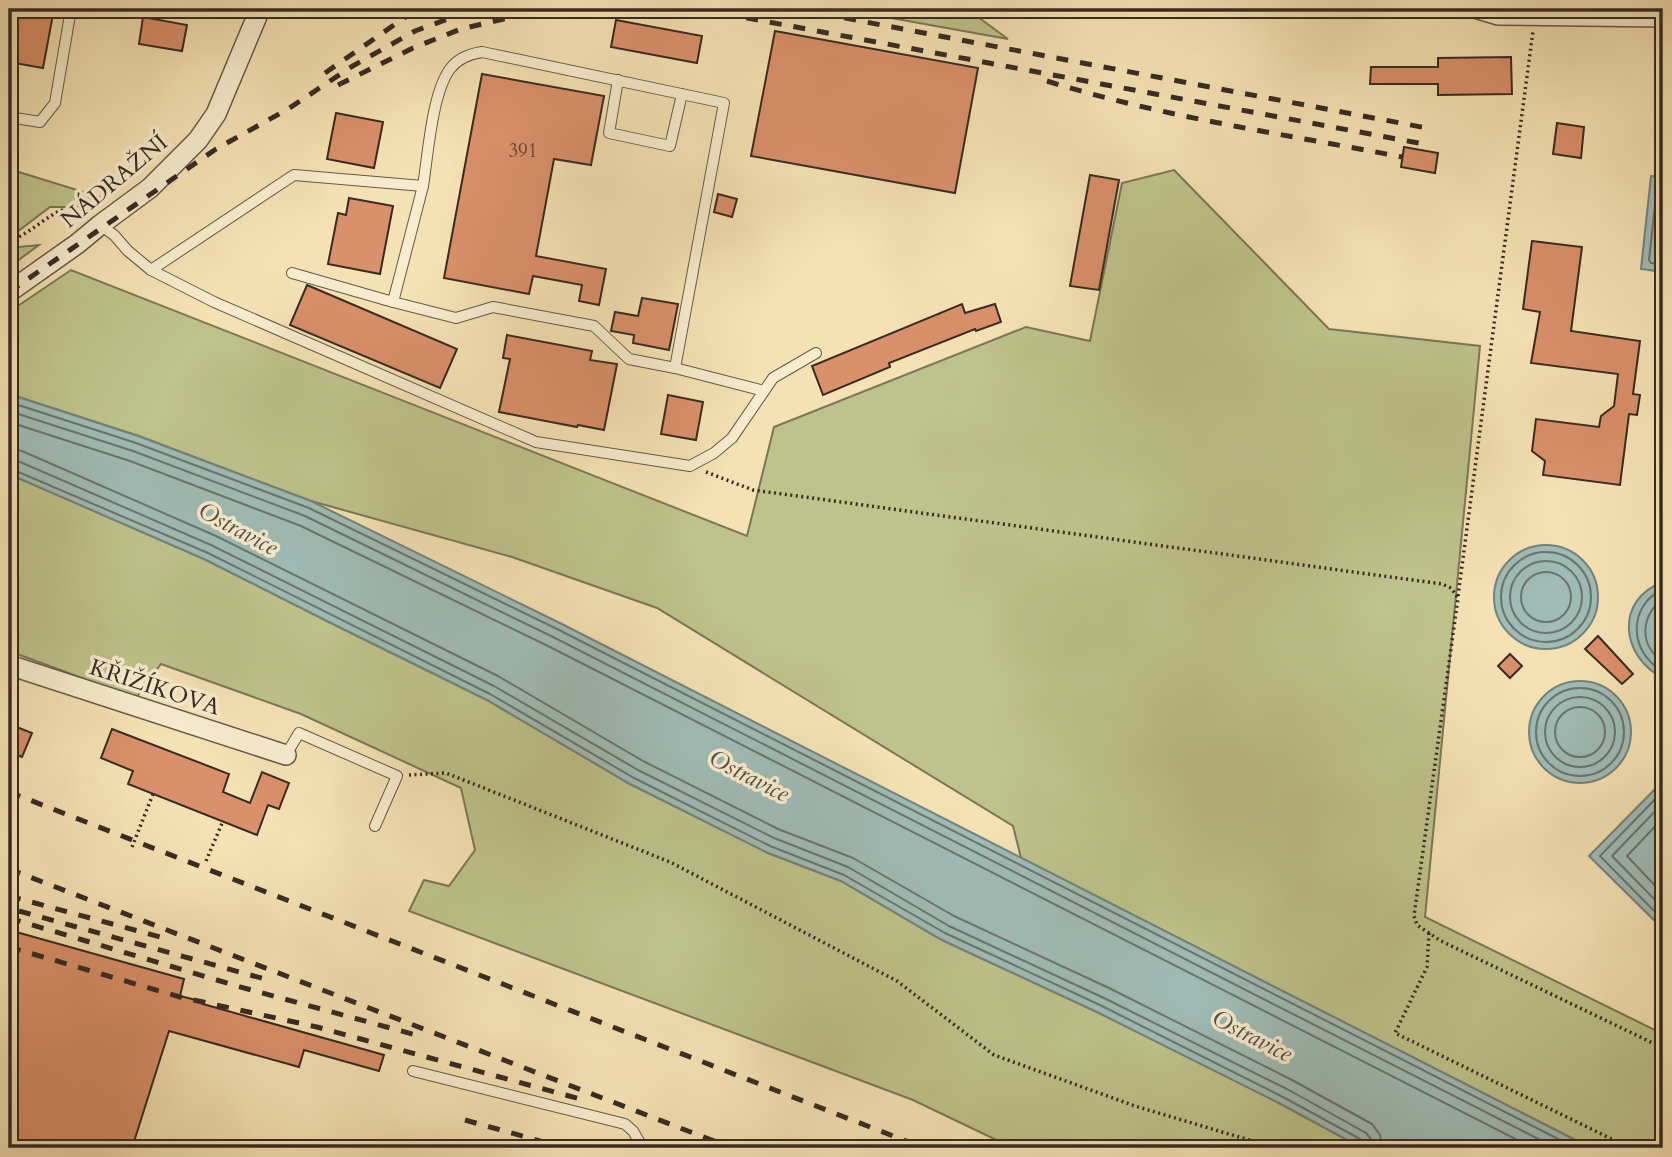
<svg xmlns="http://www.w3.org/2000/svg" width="1672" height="1157" font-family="Cardo,serif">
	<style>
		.green { fill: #bec38b; stroke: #7a7758; stroke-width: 2 }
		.water { fill: #9fbcb6; stroke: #75827c; stroke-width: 2 }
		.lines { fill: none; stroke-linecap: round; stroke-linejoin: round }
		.shore { stroke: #6b746d; stroke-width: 2 }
		.building { fill: #da906a; stroke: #372b24; stroke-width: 2 }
		.service-casing { stroke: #665948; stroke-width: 12 }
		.minor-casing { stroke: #665948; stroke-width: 22 }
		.path { stroke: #372b24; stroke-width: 3.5; stroke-dasharray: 2 3.5; stroke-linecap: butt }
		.service { stroke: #f8ecce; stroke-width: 10 }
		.minor { stroke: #f8ecce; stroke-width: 19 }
		.rail { stroke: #372b24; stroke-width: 5; stroke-dasharray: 12 12; stroke-linecap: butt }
		.labels { text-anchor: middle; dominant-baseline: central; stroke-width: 7; stroke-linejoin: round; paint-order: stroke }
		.number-label { font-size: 19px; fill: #604436 }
		.street-label { font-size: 23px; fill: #372b24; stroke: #f8ecce }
		.water-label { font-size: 24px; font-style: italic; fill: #514f48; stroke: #f8ecce }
	</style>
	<rect width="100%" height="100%" fill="#f5e2b4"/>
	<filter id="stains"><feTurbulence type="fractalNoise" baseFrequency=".00286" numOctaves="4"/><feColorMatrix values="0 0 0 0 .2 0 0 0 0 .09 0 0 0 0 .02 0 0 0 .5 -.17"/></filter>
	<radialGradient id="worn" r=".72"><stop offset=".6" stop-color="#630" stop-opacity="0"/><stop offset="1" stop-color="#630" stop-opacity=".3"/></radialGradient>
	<g class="green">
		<path d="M841 9H967L1008 39Z"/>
		<path d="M9 169 100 197 84 207H50L13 235H9Z"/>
		<path d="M1174 170 1329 329 1480 346 1425 917 1663 1034V1148H1591L1021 858 1013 826 657 608 512 557 311 501 139 436 9 394V312L71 270 747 536 774 427 1026 327 1090 341 1122 183Z"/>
		<path d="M39 245 9 267V248Z"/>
		<path d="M9 474 204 559 331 623 487 700 630 784 768 853 841 881 942 940 1097 1012 1279 1103 1362 1148H1013L913 1100 409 911 424 880 449 886 475 850 461 788 301 714 161 664 136 698 9 651Z"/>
	</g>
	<g class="water">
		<path d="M1651 176 1663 177V272L1641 269Z"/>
		<path d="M9 394 138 436 311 501 560 623 1591 1148H1362L1279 1103 1097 1012 942 940 841 881 768 853 630 784 487 700 331 623 204 559 9 474Z"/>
		<circle cx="1546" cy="597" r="52"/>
		<path d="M1663 582V678C1621 657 1614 600 1663 582Z"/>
		<circle cx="1580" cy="732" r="51"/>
		<path d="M1663 781V929L1589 856Z"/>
	</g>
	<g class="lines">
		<g class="shore">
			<path d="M1663 184 1657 187 1649 260 1651 263 1663 265"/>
			<path d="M9 402 136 443 309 508 557 629 1576 1148"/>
			<path d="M9 411 133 451 305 516 553 637 1556 1148"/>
			<path d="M9 422 130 461 301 526 548 646 1533 1148"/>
			<path d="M9 449 22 451 216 536 498 676 643 761 778 829 853 858 954 916 1109 988 1292 1080 1372 1124 1380 1135 1383 1148"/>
			<path d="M9 460 18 461 211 545 494 686 638 770 774 838 848 867 949 926 1104 998 1287 1089 1366 1133 1371 1139 1372 1148"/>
			<path d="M9 468 208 553 490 694 634 778 770 846 844 875 945 933 1100 1005 1283 1097 1360 1139 1364 1148"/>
			<circle cx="1546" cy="597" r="45"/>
			<circle cx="1546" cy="597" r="36"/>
			<circle cx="1546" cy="597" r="25"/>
			<path d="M1663 589C1627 606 1629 653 1663 671"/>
			<path d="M1663 599C1641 614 1638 646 1663 661"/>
			<circle cx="1580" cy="732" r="44"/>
			<circle cx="1580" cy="732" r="35"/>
			<circle cx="1580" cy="732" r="25"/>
			<path d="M1663 791 1600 856 1663 920"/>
			<path d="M1663 803 1612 856 1663 908"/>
			<path d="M1663 818 1627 856 1663 894"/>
		</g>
	</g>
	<g class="building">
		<path d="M9 9H54L43 68 9 62Z"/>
		<path d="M143 17 187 25 182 51 139 44Z"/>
		<path d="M616 20 702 36 697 63 611 47Z"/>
		<path d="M775 31 978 68 955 193 751 156Z"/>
		<path d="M1511 57 1512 94 1438 95V84H1370L1371 67H1438V58Z"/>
		<path d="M482 74 604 96 591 165 554 159 536 256 606 269 599 305 579 301 582 285 533 276 529 294 444 278Z"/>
		<path d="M336 113 383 122 374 168 327 159Z"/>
		<path d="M1557 123 1584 127 1581 158 1553 154Z"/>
		<path d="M1404 147 1438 153 1435 173 1401 167Z"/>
		<path d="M1090 175 1119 180 1099 290 1070 286Z"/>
		<path d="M718 194 737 199 732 217 714 212Z"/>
		<path d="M349 198 393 206 380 274 328 264 338 213 346 215Z"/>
		<path d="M1532 241 1582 247 1571 331 1640 341 1633 394 1640 395 1637 415 1629 414 1620 485 1543 475 1545 461 1532 451 1536 419 1599 427 1601 416 1614 406 1618 374 1531 363 1540 312 1523 309Z"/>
		<path d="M307 285 457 349 440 388 290 325Z"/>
		<path d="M642 298 678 304 669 350 633 343 634 335 611 331 615 312 638 316Z"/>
		<path d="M962 304 965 313 995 304 1001 322 976 331 975 329 889 363 890 367 823 395 812 366Z"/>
		<path d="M507 335 592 351 590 360 617 364 604 430 578 425 577 427 499 412 510 359 503 358Z"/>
		<path d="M668 395 703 402 696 440 661 434Z"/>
		<path d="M1598 636 1633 674 1622 684 1585 649Z"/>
		<path d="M1510 654 1522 666 1510 678 1498 666Z"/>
		<path d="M9 724 32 733 22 757 9 752Z"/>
		<path d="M112 729 229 774 223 792 250 803 262 772 289 783 279 809 268 805 257 835 128 784 133 771 101 758Z"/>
		<path d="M9 930 184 979 180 996 204 1002 203 1004 384 1055 379 1071 304 1050 299 1067 169 1031 132 1148H9Z"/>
	</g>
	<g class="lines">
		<defs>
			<g id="service">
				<path d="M618 80 609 133 670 146 682 94"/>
				<path d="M9 117 40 122 55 103 71 9"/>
				<path d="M100 225 114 235 128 251 151 270 214 302 536 442 690 466 714 453 732 438 773 378 816 353"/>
				<path d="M151 270 294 175 423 186C428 155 432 93 450 69 458 58 469 54 482 52L724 103 675 368 764 391"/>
				<path d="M292 273 393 302 423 186"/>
				<path d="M393 302 456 318 493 307 594 326 629 359 675 368"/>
				<path d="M286 755 299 733 397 776 375 826"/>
				<path d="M413 1071 625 1124 633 1131 643 1148"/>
			</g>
			<g id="minor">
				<path d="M1478 9 1498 15 1663 17"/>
				<path d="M9 292 77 244 100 225 150 188 198 140 216 114 260 9"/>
				<path d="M9 665 286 755"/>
			</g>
		</defs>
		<use href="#service" class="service-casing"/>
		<use href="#minor" class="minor-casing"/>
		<g class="path">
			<path d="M9 241C29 235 48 214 63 210 70 209 79 212 85 215"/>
			<path d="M706 472 753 490 1442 584 1451 588 1458 598 1414 916 1417 925 1441 941 1663 1048"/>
			<path d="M1458 596 1533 31"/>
			<path d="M409 775 446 773 670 862 897 981 994 1055 1135 1106 1276 1148"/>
			<path d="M132 847 153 794"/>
			<path d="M206 861 223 821"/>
			<path d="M1429 933 1427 967 1395 1033 1630 1148"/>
		</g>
		<use href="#service" class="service"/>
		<use href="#minor" class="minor"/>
		<g class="rail">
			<path d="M699 9 1429 145"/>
			<path d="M797 9 1432 129"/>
			<path d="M325 73 417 9"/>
			<path d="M1047 81C1162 117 1284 134 1402 157"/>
			<path d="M338 85 413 48 461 29 546 9"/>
			<path d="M9 292 216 149 288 109 351 67 415 31 475 9"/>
			<path d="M9 792 924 1148"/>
			<path d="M9 869 732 1148"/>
			<path d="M9 896 164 938"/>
			<path d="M19 911 272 981"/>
			<path d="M9 918 237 986 416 1035"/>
			<path d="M9 947 180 997 317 1027 580 1099"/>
			<path d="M465 1120 565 1148"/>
		</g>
	</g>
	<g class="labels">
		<g class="number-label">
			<text x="523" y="151">391</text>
		</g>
		<g class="street-label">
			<text transform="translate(114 181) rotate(-40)">NÁDRAŽNÍ</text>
			<text transform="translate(155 687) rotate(18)">KŘIŽÍKOVA</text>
		</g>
		<g class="water-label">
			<text transform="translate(238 529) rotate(28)">Ostravice</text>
			<text transform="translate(749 776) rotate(27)">Ostravice</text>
			<text transform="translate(1252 1036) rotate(27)">Ostravice</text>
		</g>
	</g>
	<rect width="1672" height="1157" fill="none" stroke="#f5e2b4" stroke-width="35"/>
	<rect x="10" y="10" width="1651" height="1136" fill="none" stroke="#372b24" stroke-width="3.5"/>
	<rect x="18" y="18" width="1637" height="1122" fill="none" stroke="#372b24" stroke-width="2"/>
	<rect width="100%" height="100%" filter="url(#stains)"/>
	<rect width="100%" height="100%" fill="url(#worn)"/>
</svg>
